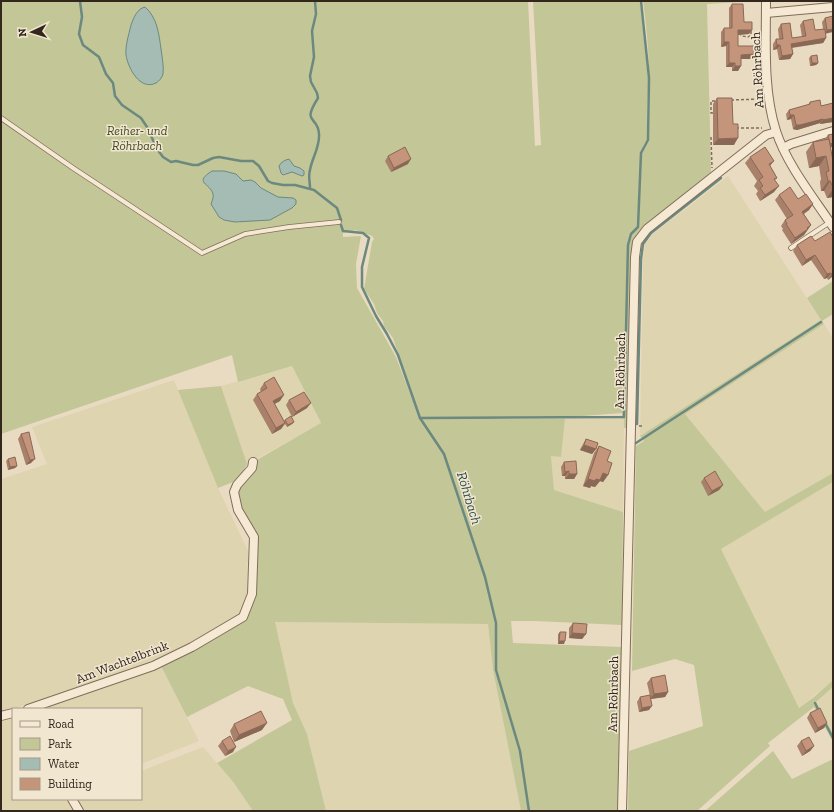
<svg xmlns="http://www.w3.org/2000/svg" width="834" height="812" font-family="'Zilla Slab',serif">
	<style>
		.farmland { fill: #ded4b0 }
		.green { fill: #c3c697; fill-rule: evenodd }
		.water { fill: #a4bcb4; stroke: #6c8980 }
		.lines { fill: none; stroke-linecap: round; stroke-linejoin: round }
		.stream { stroke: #6c8980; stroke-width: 2.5 }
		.lane-casing { stroke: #816d5b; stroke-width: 5.5 }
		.street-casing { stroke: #816d5b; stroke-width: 10 }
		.path { stroke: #816d5b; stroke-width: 1.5; stroke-dasharray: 3 2; stroke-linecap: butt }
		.lane { stroke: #f5e9d4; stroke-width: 4 }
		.street { stroke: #f5e9d4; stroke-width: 8 }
		.wall { fill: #a9806a }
		.shaded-wall { fill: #896856 }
		.building { fill: #c4957b; stroke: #896856 }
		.labels { text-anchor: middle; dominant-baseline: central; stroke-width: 3; stroke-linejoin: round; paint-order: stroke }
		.street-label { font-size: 13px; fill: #32261d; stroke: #f1e6d0 }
		.park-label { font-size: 13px; font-style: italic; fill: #454d26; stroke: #f1e6d0 }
		.water-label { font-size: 14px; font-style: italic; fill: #2e514d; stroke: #f1e6d0 }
	</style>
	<rect width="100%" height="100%" fill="#e9dbc1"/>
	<g class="farmland">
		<path d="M728 176 821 320 640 436 643 259 645 244 653 234Z"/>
		<path d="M824 324 833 338V473L765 512 685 414Z"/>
		<path d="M292 366 321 424 247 464 221 386Z"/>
		<path d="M174 380 218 488 248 551 247 593 239 614 191 643 152 663 1 713V479L47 464 32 427Z"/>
		<path d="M624 418 623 512 554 490 551 456 561 457 565 419Z"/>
		<path d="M833 482V680L799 708 721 549Z"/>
		<path d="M274 622 488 624 493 670 521 811H326L307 734 293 703Z"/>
		<path d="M161 666 199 741 141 764V709H40Z"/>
		<path d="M833 687V734L816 702Z"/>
		<path d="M13 717V799H68L74 811H1V721Z"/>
		<path d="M203 747 234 783 253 811H82L78 804 79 799H141V771Z"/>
	</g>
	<g class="green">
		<path d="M1 1H528L535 146 541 145 533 1H640L648 78 647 140 643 146 645 148 649 141C650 92 650 49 643 1H761L707 4 711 172 649 222 634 240 630 257 627 428H624V419L622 418V413L582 416 495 417V419H565L561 457 551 456 554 490 623 512 622 625 535 621H511L513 643 622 647 618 811H521L493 670 488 624 275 622 293 703 307 734 326 811H253L234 783 217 763 292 720 283 699 248 686 187 717 161 666 222 635 245 620 257 536 241 510 237 492 255 461 321 423 292 366 238 382 232 355 1 434ZM355 230 372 236 374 239 372 242 364 289 374 304 377 313 383 321 384 326 393 338 416 409 396 357 357 288 356 264 361 236 343 237V233Z"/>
		<path d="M833 281V314L822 321 824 324 685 414 765 512 833 473V482L721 549 799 708 814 697 833 680V687L816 702 833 734V742L814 707 768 743 770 746 697 811H628L629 751 703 726 694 665 675 659 632 671 636 446 644 441 640 436 821 320 807 298Z"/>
		<path d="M221 386 247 464 238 480 218 488 178 390Z"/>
		<path d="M773 751 792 779 833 759V811H705Z"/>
	</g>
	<g class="water">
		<path d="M145 7C157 17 159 34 161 49 162 57 164 66 163 74 162 78 159 81 156 83 140 91 128 68 126 55 125 46 129 34 131 25 134 17 137 9 145 7Z"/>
		<path d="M289 159 294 166 300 168 304 171V175L302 176 292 172 283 175 281 173 279 166C281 162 285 160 289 159Z"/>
		<path d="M212 171H224L236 174 243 181 251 180 255 182 261 188 278 197 293 198 296 200V204L292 208 270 220 235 222 224 220 219 217 211 204C212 201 214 197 213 194 210 183 193 183 212 171Z"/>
	</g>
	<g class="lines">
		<g class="stream">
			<path d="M80 1 82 17 79 34 83 45 99 57 106 74 113 83 115 96 122 105 141 118 147 127 157 149 163 157 171 162 176 161 193 165H198L213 158 219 157 241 161H253L259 166 268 181 272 183 283 185H295L314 190 337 208 341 220"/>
			<path d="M310 188C310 182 308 176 310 170 312 158 320 147 319 134 318 115 301 125 318 98L317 93 311 82 310 76 314 57 312 31 316 14 315 1"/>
			<path d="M341 225 343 231 363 233 369 238 362 267V287L376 316 387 334 398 355 420 418 444 454 485 577 496 623V670L520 751 529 811"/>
			<path d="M420 418 624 417 628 245 631 234 638 227 641 153 648 140 649 78 641 1"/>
			<path d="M637 424 641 259 643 244 651 233 721 178"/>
			<path d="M636 443 821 322"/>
			<path d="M815 703 819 711"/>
			<path d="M825 723 833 738"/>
		</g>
		<defs>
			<g id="lane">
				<path d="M1 118 73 168 202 253 245 234 289 227 339 222"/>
				<path d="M791 248 830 222"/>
			</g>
			<g id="street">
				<path d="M766 1C766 43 763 91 776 131 787 165 814 198 833 227"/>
				<path d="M766 13 833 7"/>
				<path d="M783 148 791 144 833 131"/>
				<path d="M28 709 153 666 192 647 243 617 252 594 254 537 238 510 234 492 237 485 252 468 253 462"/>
				<path d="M1 716 13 713"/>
				<path d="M72 799 79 811"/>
				<path d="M622 811 635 257 637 242 647 229 766 135 776 132"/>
			</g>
		</defs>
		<use href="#lane" class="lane-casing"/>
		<use href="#street" class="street-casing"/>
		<g class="path">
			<path d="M739 33 742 36 748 37 751 35V31"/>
			<path d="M731 100 761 99"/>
			<path d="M713 113H711V101H717"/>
			<path d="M736 128H762"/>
			<path d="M711 137 712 168"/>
			<path d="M639 426H644"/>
		</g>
		<use href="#lane" class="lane"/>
		<use href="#street" class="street"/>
	</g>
	<g class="wall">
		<path d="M732 4 744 22 749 34 738 35V46L751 59H741L738 71H732V67H726V46L721 47V32L724 28H729V8Z"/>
		<path d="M833 16 826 34V38L823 43 792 48 793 54 790 59 779 60 777 49 773 50V44L776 39H779L778 29 781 24 792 38 802 37 800 25 803 21 815 30 823 29 822 22 825 18Z"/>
		<path d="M811 56 818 63 816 65 810 66 809 58Z"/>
		<path d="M717 98 734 145H713V104Z"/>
		<path d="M810 102 821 106 833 103V122L820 124V123L797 130 793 129 791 119 787 120 786 114 789 110 808 105Z"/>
		<path d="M833 134V147H830L833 161V197L827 198 824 191H821L820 182 821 179 819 166 809 168 806 152 813 142 825 139 828 135Z"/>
		<path d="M388 156 408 164 391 172 385 161Z"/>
		<path d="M750 157 770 166 777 178 775 180 774 192 760 201 756 194 758 191 754 186 757 181 745 163Z"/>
		<path d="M779 195 798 199 813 204 809 210 804 214 811 225 804 235 791 244 782 230 783 229 781 226 785 220 787 219 775 200Z"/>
		<path d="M811 236 833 276 828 280 827 278 824 279 811 260 802 266 793 251 797 245Z"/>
		<path d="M264 383 280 401 274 404 284 421 285 420 294 422 292 424 287 427 285 424 281 429 272 434 253 400 257 394 261 392 260 389Z"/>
		<path d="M289 400 307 408 292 417 286 405Z"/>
		<path d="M21 434 31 463 26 465 18 439Z"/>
		<path d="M586 439 596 449 592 454 580 450 583 444Z"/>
		<path d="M599 446 607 461 608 475 603 482 600 481 595 487 591 486 590 488 583 486 594 453Z"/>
		<path d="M8 459 17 466 15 468 8 470 6 461Z"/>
		<path d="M564 462 577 474 574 479H565V476H562L561 467Z"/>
		<path d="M704 478 723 485 719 490 708 496 701 482Z"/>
		<path d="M573 623 586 634 582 639 569 638V628Z"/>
		<path d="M560 632 564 644H558V634Z"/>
		<path d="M651 678 668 692 665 697 651 699 649 710 639 712 637 702 640 697 650 696 647 683Z"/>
		<path d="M810 713 827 723 824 728 815 733 807 718Z"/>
		<path d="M234 724 262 730 234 742 230 731Z"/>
		<path d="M222 741 233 752 225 756 218 746Z"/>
		<path d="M801 741 814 746 810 751 802 756 797 746Z"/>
	</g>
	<g class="shaded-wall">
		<path d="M833 29V32L824 34 827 30Z"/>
		<path d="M738 30H752L749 34 735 35Z"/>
		<path d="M826 38 823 43 788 48 791 44Z"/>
		<path d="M724 42H729L726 46 721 47Z"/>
		<path d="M777 45H780L777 49 773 50Z"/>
		<path d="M754 54 751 59H738L741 55Z"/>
		<path d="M793 54 790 59 779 60 782 56Z"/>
		<path d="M729 63H735L732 67H726Z"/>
		<path d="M812 63H818L816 65 810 66Z"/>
		<path d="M735 66H741L738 71H732Z"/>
		<path d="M790 115H794L791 119 787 120Z"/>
		<path d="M833 118V122L820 124 823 120Z"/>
		<path d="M823 119 820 123 797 130 793 129 796 125Z"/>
		<path d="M738 138 734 145H713L718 139Z"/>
		<path d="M833 143V147L827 148 830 144Z"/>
		<path d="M826 156 819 166 809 168 816 158Z"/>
		<path d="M411 159 408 164 391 172 394 168Z"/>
		<path d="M774 161 769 167V164Z"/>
		<path d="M828 181H830L824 191H821Z"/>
		<path d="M779 186 774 192 760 201 765 195Z"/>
		<path d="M833 189V197L827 198Z"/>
		<path d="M813 204 809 210 798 217 802 212Z"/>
		<path d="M811 225 804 235 791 244 795 238Z"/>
		<path d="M815 255 811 260 802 266 806 260Z"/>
		<path d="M831 273 827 278 824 279 827 274Z"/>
		<path d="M833 273V276L828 280 832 274Z"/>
		<path d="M284 395 280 401 269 407 273 401Z"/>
		<path d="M311 403 307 408 292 417 296 412Z"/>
		<path d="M294 422 292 424 287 427 288 425Z"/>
		<path d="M285 423 281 429 272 434 276 428Z"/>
		<path d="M584 445 596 449 592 454 580 450Z"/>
		<path d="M35 459 31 463 26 465 30 460Z"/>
		<path d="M17 466 15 468 8 470 10 467Z"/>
		<path d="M569 471 565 476H562L565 472Z"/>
		<path d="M603 473 608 475 603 482 600 481 595 487 591 486 590 488 583 486 588 479Z"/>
		<path d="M569 474H577L574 479H565Z"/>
		<path d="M723 485 719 490 708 496 712 491Z"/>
		<path d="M572 633 586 634 582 639 569 638Z"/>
		<path d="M559 641H565L564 644H558Z"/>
		<path d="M668 692 665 697 650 699 654 694Z"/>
		<path d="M652 706 649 710 639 712 642 708Z"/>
		<path d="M267 723 262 730 234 742 239 735Z"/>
		<path d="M827 723 824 728 815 733 818 728Z"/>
		<path d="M814 746 810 751 802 756 806 751Z"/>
		<path d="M236 747 233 752 225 756 228 751Z"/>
	</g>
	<g class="building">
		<path d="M732 4H743L744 22H752V30H738V46H754V54L741 55V66H735V63H729V42H724V28H732Z"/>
		<path d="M833 16V29L827 30 825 18Z"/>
		<path d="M813 19 815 30 825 29 826 38 791 44 793 54 782 56 780 45H777L776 39H783L781 24 790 23 792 38 806 36 803 21Z"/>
		<path d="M817 55 818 63H812L811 56Z"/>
		<path d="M717 98H732L733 124H738V138L718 139Z"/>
		<path d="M820 100 821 106 833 103V118L823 120V119L800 125H796L794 115H790L789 110 810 104V102Z"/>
		<path d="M833 134V143L830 144 828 135Z"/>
		<path d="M829 139 833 161V187L830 181H828L826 172 829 171 826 156 816 158 813 142Z"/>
		<path d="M405 147 411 159 394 168 388 156Z"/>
		<path d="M765 147 774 161 769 164 777 178 774 179 779 186 765 195 760 188 763 186 759 180 763 177 750 157Z"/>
		<path d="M790 187 798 199 806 194 813 204 802 212 811 225 807 228 808 229 795 238 786 224H787L785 220 793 215 779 195Z"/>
		<path d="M830 232 833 237V273L832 274 831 273 827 274 815 255 806 260 797 245 811 236 815 241Z"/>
		<path d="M274 377 284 395 273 401 285 423 276 428 257 394 267 388 264 383Z"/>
		<path d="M304 392 311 403 296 412 289 400Z"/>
		<path d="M291 416 294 422 288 425 285 420Z"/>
		<path d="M29 432 35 459 30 460 21 434Z"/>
		<path d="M586 439 598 443 596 449 584 445Z"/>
		<path d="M599 446 611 451 607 461 612 463 608 475 603 473 600 480 596 479 595 481 588 479Z"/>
		<path d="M15 457 17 466 10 467 8 459Z"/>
		<path d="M576 461 577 474H569V471L565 472 564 462Z"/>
		<path d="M715 471 723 485 712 491 704 478Z"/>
		<path d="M573 623 587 624 586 634 572 633Z"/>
		<path d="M560 632H566L565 641H559Z"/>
		<path d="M665 675 668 692 654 694 651 678Z"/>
		<path d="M650 695 652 706 642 708 640 697Z"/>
		<path d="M820 708 827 723 818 728 810 713Z"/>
		<path d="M261 711 267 723 239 735 234 724Z"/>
		<path d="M230 736 236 747 228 751 222 741Z"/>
		<path d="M809 737 814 746 806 751 801 741Z"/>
	</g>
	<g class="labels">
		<g class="street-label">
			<text transform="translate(757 70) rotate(-93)">Am Röhrbach</text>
			<text transform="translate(620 371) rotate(-89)">Am Röhrbach</text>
			<text transform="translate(122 662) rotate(-21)">Am Wachtelbrink</text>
			<text transform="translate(613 694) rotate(-89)">Am Röhrbach</text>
		</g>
		<g class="park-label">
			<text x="137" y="130">Reiher- und<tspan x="137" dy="15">Röhrbach</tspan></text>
		</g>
		<g class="water-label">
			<text transform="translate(469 498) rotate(73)">Röhrbach</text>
		</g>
	</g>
	<rect width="834" height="812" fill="none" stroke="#32261d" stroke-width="4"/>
	<rect x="12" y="708" width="130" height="92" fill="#f1e6d0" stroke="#a59988"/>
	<rect x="20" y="721" width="20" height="6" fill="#f5e9d4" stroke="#a59988"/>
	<text x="48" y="728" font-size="12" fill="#32261d">Road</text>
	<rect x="20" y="738" width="20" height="12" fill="#c3c697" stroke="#a59988"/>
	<text x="48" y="748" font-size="12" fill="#32261d">Park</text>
	<rect x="20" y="758" width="20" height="12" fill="#a4bcb4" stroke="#a59988"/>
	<text x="48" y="768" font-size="12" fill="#32261d">Water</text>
	<rect x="20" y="778" width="20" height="12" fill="#c4957b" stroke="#a59988"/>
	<text x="48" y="788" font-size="12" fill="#32261d">Building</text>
	<g transform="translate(32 32) rotate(266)" stroke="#f1e6d0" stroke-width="3" paint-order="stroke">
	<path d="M0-3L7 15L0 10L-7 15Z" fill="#32261d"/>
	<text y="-6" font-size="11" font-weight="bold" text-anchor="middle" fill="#32261d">N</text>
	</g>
</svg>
